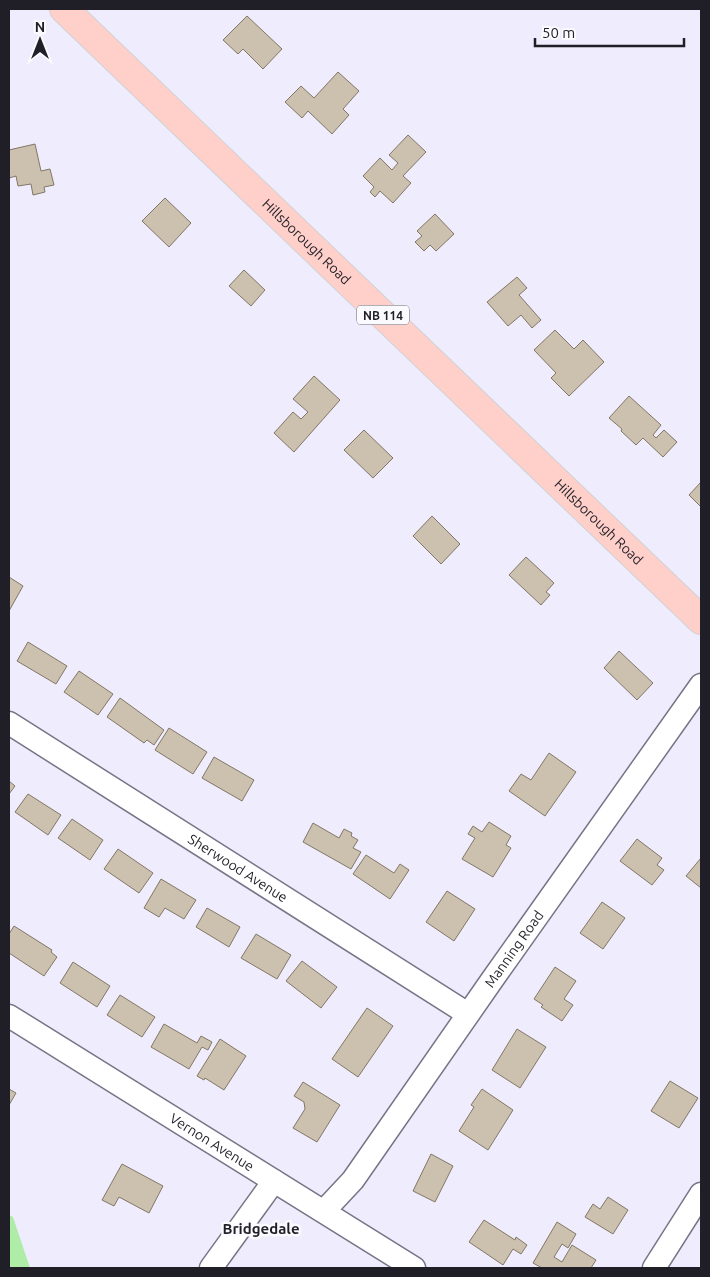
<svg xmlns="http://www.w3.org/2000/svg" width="710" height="1277" font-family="Ubuntu,sans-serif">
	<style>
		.green { fill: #afeca8 }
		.building { fill: #ccc0ae; stroke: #827766 }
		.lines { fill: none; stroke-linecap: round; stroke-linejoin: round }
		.street-casing { stroke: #777486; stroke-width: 25 }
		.primary-casing { stroke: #d2d2d4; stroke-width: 30 }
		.street { stroke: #fff; stroke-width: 22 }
		.primary { stroke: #ffcfc9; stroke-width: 28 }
		.labels { text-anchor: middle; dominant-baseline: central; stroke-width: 5; stroke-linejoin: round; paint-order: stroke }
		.shield { fill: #fbfbff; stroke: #626168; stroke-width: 1 }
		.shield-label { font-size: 12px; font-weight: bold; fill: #201f27 }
		.street-label { font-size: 14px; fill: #201f27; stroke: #fbfbff }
		.neighbourhood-label { font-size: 15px; font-weight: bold; fill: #201f27; stroke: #fbfbff }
	</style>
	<rect width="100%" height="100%" fill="#eeecfd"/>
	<path class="green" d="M9 1215 13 1217 30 1268H9Z"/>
	<g class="building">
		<path d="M247 16 282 49 263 69 243 49 238 54 223 40Z"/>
		<path d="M338 72 359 91 343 109 349 115 332 134 308 111 302 118 285 102 301 86 314 98Z"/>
		<path d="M408 135 426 152 403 176 411 183 393 203 380 191 375 197 370 192 374 187 363 176 380 158 392 170 398 163 389 155Z"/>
		<path d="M35 144 41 171 50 169 54 185 44 187 45 192 33 195 31 184 18 186 16 176 9 178V150Z"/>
		<path d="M165 198 191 223 169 247 142 221Z"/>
		<path d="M435 214 454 234 436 251 430 245 424 251 415 242 422 236 417 231Z"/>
		<path d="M244 270 265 290 251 306 229 286Z"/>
		<path d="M517 277 527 288 519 295 541 320 532 328 521 315 508 326 487 302Z"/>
		<path d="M555 330 574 349 583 340 604 362 569 396 551 378 556 373 534 350Z"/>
		<path d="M314 376 340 400 294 452 274 433 293 412 301 419 308 412 293 399Z"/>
		<path d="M629 396 661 425 653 435 656 438 664 430 677 442 663 457 643 438 636 445 621 431 622 429 609 418Z"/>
		<path d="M364 430 393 458 373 478 344 450Z"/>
		<path d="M701 482V507L689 495Z"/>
		<path d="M432 516 460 544 441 564 413 536Z"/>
		<path d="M526 557 554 583 546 592 550 595 541 605 509 575Z"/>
		<path d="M9 577 23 586 9 611Z"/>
		<path d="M28 642 67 666 56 684 17 661Z"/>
		<path d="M619 651 653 683 637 700 604 668Z"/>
		<path d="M79 671 113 694 98 715 64 692Z"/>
		<path d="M120 698 164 730 154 745 147 740 144 743 107 717Z"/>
		<path d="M169 728 207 752 193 774 155 750Z"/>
		<path d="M549 753 576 772 545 816 509 791 521 774 531 780Z"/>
		<path d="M214 757 254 780 242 801 202 778Z"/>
		<path d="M9 781 15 786 9 794Z"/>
		<path d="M28 794 61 815 48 835 15 812Z"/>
		<path d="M72 819 103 840 90 860 58 838Z"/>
		<path d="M489 822 511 836 506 845 511 848 493 877 462 859 475 838 468 834 473 826 482 832Z"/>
		<path d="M313 823 339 838 344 829 352 833 351 836 358 840 353 848 361 852 351 869 303 842Z"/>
		<path d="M637 839 662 858 657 865 664 870 652 885 620 861Z"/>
		<path d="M118 849 153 873 139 893 104 869Z"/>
		<path d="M366 855 394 873 400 864 409 870 390 899 353 874Z"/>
		<path d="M701 858V888L686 876Z"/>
		<path d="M161 879 196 900 184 919 165 908 159 917 144 908Z"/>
		<path d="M447 891 475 909 454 941 426 922Z"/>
		<path d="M602 902 625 918 603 949 580 933Z"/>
		<path d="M207 908 240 927 229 947 196 927Z"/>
		<path d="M14 926 52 950 51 952 57 957 44 976 9 953V934Z"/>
		<path d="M256 934 291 955 277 979 241 958Z"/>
		<path d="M302 961 337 987 321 1008 286 981Z"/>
		<path d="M73 962 110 986 97 1007 60 983Z"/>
		<path d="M555 967 576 981 564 999 573 1005 562 1021 541 1007 543 1005 534 999Z"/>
		<path d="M120 995 155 1017 142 1037 107 1015Z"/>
		<path d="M367 1008 393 1026 358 1077 332 1059Z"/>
		<path d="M164 1024 197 1043 201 1036 212 1042 208 1050 202 1047 189 1069 151 1047Z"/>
		<path d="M517 1029 546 1047 520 1088 492 1070Z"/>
		<path d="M220 1039 246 1056 224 1090 205 1078 204 1080 197 1076Z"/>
		<path d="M670 1081 698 1098 679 1128 651 1111Z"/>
		<path d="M303 1082 340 1105 317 1142 293 1128 305 1109 304 1102 294 1096Z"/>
		<path d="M9 1089 16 1093 9 1105Z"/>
		<path d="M482 1089 513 1110 488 1150 459 1131 474 1107 471 1105Z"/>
		<path d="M431 1154 453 1166 435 1202 413 1191Z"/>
		<path d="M122 1164 163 1186 149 1213 119 1197 114 1206 102 1200Z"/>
		<path d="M608 1197 628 1210 613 1234 585 1217 593 1204 600 1209Z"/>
		<path d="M484 1220 515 1240 516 1237 527 1245 521 1254 513 1249 503 1265 469 1242Z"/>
		<path d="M557 1222 576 1234 568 1248 562 1244 554 1257 562 1262 572 1245 596 1260 591 1268H542L533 1263Z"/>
	</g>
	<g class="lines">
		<defs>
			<g id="street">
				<path id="s1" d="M9 723 468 1014"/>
				<path id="s2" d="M9 1016 414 1268"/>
				<path id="s3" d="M324 1211 353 1180 492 980 701 685"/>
				<path d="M211 1268 274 1181"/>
				<path d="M654 1268 701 1194"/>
			</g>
			<g id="primary">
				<path id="s4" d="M64 9 701 620"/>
			</g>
		</defs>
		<use href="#street" class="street-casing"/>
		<use href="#primary" class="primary-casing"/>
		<use href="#street" class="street"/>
		<use href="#primary" class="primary"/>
	</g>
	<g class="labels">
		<rect class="shield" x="357" y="305.5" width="52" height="19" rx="4"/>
		<g class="shield-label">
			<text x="383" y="315">NB 114</text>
		</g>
		<g class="street-label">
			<text stroke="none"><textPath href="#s4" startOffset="336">Hillsborough Road</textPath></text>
			<text stroke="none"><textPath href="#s4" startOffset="741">Hillsborough Road</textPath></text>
			<text stroke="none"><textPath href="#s1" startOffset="271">Sherwood Avenue</textPath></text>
			<text stroke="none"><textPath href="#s3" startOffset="324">Manning Road</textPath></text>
			<text stroke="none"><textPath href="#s2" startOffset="239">Vernon Avenue</textPath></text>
		</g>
		<g class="neighbourhood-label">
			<text x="261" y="1228">Bridgedale</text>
		</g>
	</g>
	<rect width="710" height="1277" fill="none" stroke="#201f27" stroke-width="20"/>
	<g transform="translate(40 40)" stroke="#fbfbff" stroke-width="4" paint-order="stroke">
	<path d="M0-4L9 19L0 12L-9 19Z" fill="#201f27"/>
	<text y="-8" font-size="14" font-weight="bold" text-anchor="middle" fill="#201f27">N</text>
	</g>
	<path d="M535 38v8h149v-8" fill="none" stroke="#201f27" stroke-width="2.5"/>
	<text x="542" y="38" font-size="15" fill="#201f27" stroke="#fbfbff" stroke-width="4" paint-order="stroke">50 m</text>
</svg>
